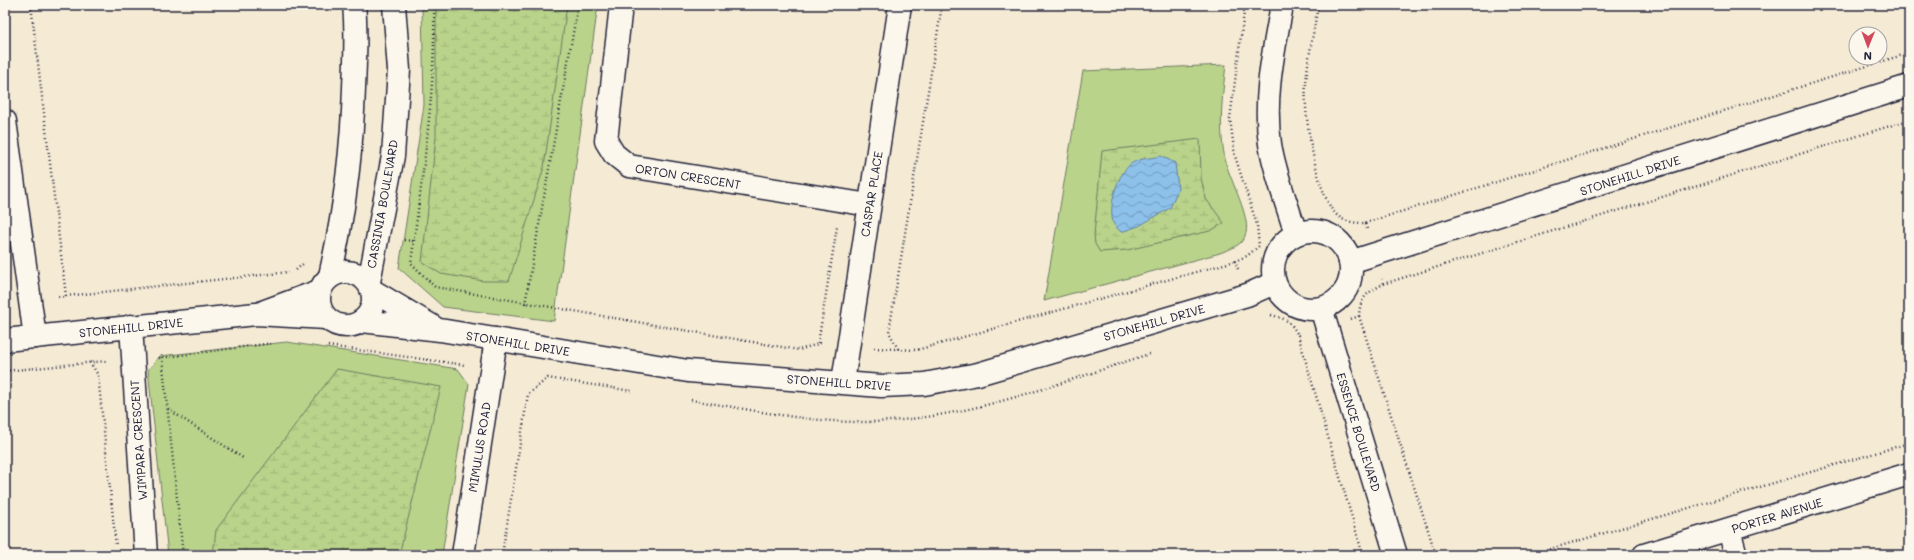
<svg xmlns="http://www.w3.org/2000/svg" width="1914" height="560" font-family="Mali,sans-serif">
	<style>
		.green { fill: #b9d38a; stroke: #6e7a62 }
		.wetland { fill: url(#wetland-marsh); stroke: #6e7a62 }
		.water { fill: url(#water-waves); stroke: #6281a4 }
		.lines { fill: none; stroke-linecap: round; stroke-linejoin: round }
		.minor-casing { stroke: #22223b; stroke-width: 25 }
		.tertiary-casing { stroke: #22223b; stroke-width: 25 }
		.path { stroke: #22223b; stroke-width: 2.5; stroke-dasharray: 1 3; stroke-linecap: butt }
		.minor { stroke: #fbf7ec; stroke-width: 22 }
		.tertiary { stroke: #fbf7ec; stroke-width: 22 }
		.labels { text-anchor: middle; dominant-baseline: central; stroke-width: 3.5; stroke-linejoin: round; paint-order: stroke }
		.street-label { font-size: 12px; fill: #22223b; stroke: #fbf7ec }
	</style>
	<defs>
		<pattern id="wetland-marsh" width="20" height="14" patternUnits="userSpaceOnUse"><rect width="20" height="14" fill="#b9d38a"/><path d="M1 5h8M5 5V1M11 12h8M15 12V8" fill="none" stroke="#9fb578"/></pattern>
		<pattern id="water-waves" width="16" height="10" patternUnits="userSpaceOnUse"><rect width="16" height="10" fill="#8dc1ea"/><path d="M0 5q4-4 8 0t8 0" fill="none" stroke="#739cbf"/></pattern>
	</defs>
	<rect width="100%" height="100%" fill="#f5ebd5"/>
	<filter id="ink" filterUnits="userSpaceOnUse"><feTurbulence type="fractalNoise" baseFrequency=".025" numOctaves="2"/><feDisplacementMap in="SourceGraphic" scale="8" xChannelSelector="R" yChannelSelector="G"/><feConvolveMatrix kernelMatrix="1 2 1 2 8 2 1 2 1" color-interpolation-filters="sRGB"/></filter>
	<g filter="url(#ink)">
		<g class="green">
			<path d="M422 5H598L554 321 443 307 399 268 424 105Z"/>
			<path d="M1226 65C1222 98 1218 130 1226 163 1231 182 1250 216 1246 233 1243 246 1230 249 1220 253L1044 301 1083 71Z"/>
			<path d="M287 342 458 369 469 384 442 555H168L148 370 160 356Z"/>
		</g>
		<g class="wetland">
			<path d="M436 5H567L544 167 509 281H484L441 274 422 262 436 137Z"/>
			<path d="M1200 139 1201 178 1206 199 1224 223 1210 231 1127 250 1100 252 1095 244 1094 235 1102 151Z"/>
			<path d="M337 369 441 387 399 555H213L216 530Z"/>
		</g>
		<path class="water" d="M1161 156 1175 163 1178 189 1170 208 1139 226 1121 232C1118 229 1114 226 1113 222 1108 205 1118 168 1136 161 1143 158 1153 158 1161 156Z"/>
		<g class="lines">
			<defs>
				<g id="minor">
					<path d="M621 5 606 141 614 154 629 166 869 205"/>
					<path d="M5 121 35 337"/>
					<path d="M1321 308 1396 555"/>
					<path d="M265 311 319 291"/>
					<path d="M131 326 146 555"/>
					<path d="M5 340 256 314 326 318"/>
					<path d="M843 382 900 5"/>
					<path d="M1729 530 1736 555"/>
					<path d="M463 555 496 339"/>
					<path d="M1644 555 1909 474"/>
				</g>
				<g id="tertiary">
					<path d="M1282 5C1274 50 1263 97 1270 144 1275 174 1287 204 1296 234"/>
					<circle cx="1312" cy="270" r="39"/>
					<path d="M1350 262 1909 86"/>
					<circle cx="346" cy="299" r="27"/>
					<path d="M330 276C344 214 352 151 354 88 355 60 357 33 354 5"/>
					<path d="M369 282 393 156 399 70 394 5"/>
					<path d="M373 291 432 326"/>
					<path d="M362 321 440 330 688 371 881 386 924 384 978 374 1247 295 1274 283"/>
				</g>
			</defs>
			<use href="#minor" class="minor-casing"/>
			<use href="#tertiary" class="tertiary-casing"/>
			<g class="path">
				<path d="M31 5 66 296 57 297"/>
				<path d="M434 5C436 92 422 177 411 263L435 287 799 350 821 343"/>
				<path d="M1318 5C1314 31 1308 57 1306 83 1303 114 1315 181 1331 208 1339 221 1351 223 1365 223L1367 229"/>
				<path d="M1365 223 1909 53"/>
				<path d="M404 240 414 241"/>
				<path d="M1238 269 1235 261 1247 256 1259 246 1257 225 1235 156 1230 119 1245 5"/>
				<path d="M296 270 304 263"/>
				<path d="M1383 284 1909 120"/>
				<path d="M66 296 289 272"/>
				<path d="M525 304 578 5"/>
				<path d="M1271 315C1287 319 1290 321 1298 335H1301"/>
				<path d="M1359 316 1436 555"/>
				<path d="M1351 319 1359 316C1360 297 1367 293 1383 284L1382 279"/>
				<path d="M1298 335 1363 555"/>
				<path d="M818 343 837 227"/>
				<path d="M328 346 465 365"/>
				<path d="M874 348 917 350 1235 261"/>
				<path d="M898 349 889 332 942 5"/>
				<path d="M162 357 183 555"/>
				<path d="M159 358 273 343"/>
				<path d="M90 362 98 375 116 546"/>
				<path d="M5 371 106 361"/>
				<path d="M691 400C749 409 809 423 868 422 965 420 1057 384 1149 354"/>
				<path d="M168 409 243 458"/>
				<path d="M502 555 528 394 548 378 632 391"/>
				<path d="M1530 555 1909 443"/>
			</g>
			<use href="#minor" class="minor"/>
			<use href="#tertiary" class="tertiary"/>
		</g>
	</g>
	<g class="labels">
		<g class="street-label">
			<text transform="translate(1630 175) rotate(-18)">STONEHILL DRIVE</text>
			<text transform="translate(688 176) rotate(9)">ORTON CRESCENT</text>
			<text transform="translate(871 194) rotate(-81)">CASPAR PLACE</text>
			<text transform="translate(382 204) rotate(-80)">CASSINIA BOULEVARD</text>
			<text transform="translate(1154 322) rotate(-16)">STONEHILL DRIVE</text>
			<text transform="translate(131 327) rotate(-6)">STONEHILL DRIVE</text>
			<text transform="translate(518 343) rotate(9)">STONEHILL DRIVE</text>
			<text transform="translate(839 382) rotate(4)">STONEHILL DRIVE</text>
			<text transform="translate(1359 432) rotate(73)">ESSENCE BOULEVARD</text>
			<text transform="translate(138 440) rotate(-94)">WIMPARA CRESCENT</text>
			<text transform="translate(479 447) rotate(-81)">MIMULUS ROAD</text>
			<text transform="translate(1777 515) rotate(-17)">PORTER AVENUE</text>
		</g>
	</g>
	<rect width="1914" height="560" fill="none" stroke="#fbf7ec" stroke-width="20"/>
	<rect x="10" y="10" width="1894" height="540" fill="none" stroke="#22223b" stroke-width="1.5" filter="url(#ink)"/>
	<g transform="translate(1868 46) rotate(181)"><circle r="19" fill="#fbf7ec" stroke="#a4a2a5"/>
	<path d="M0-3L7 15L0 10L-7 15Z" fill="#d1495b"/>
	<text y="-6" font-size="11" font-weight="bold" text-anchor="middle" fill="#22223b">N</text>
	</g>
</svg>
